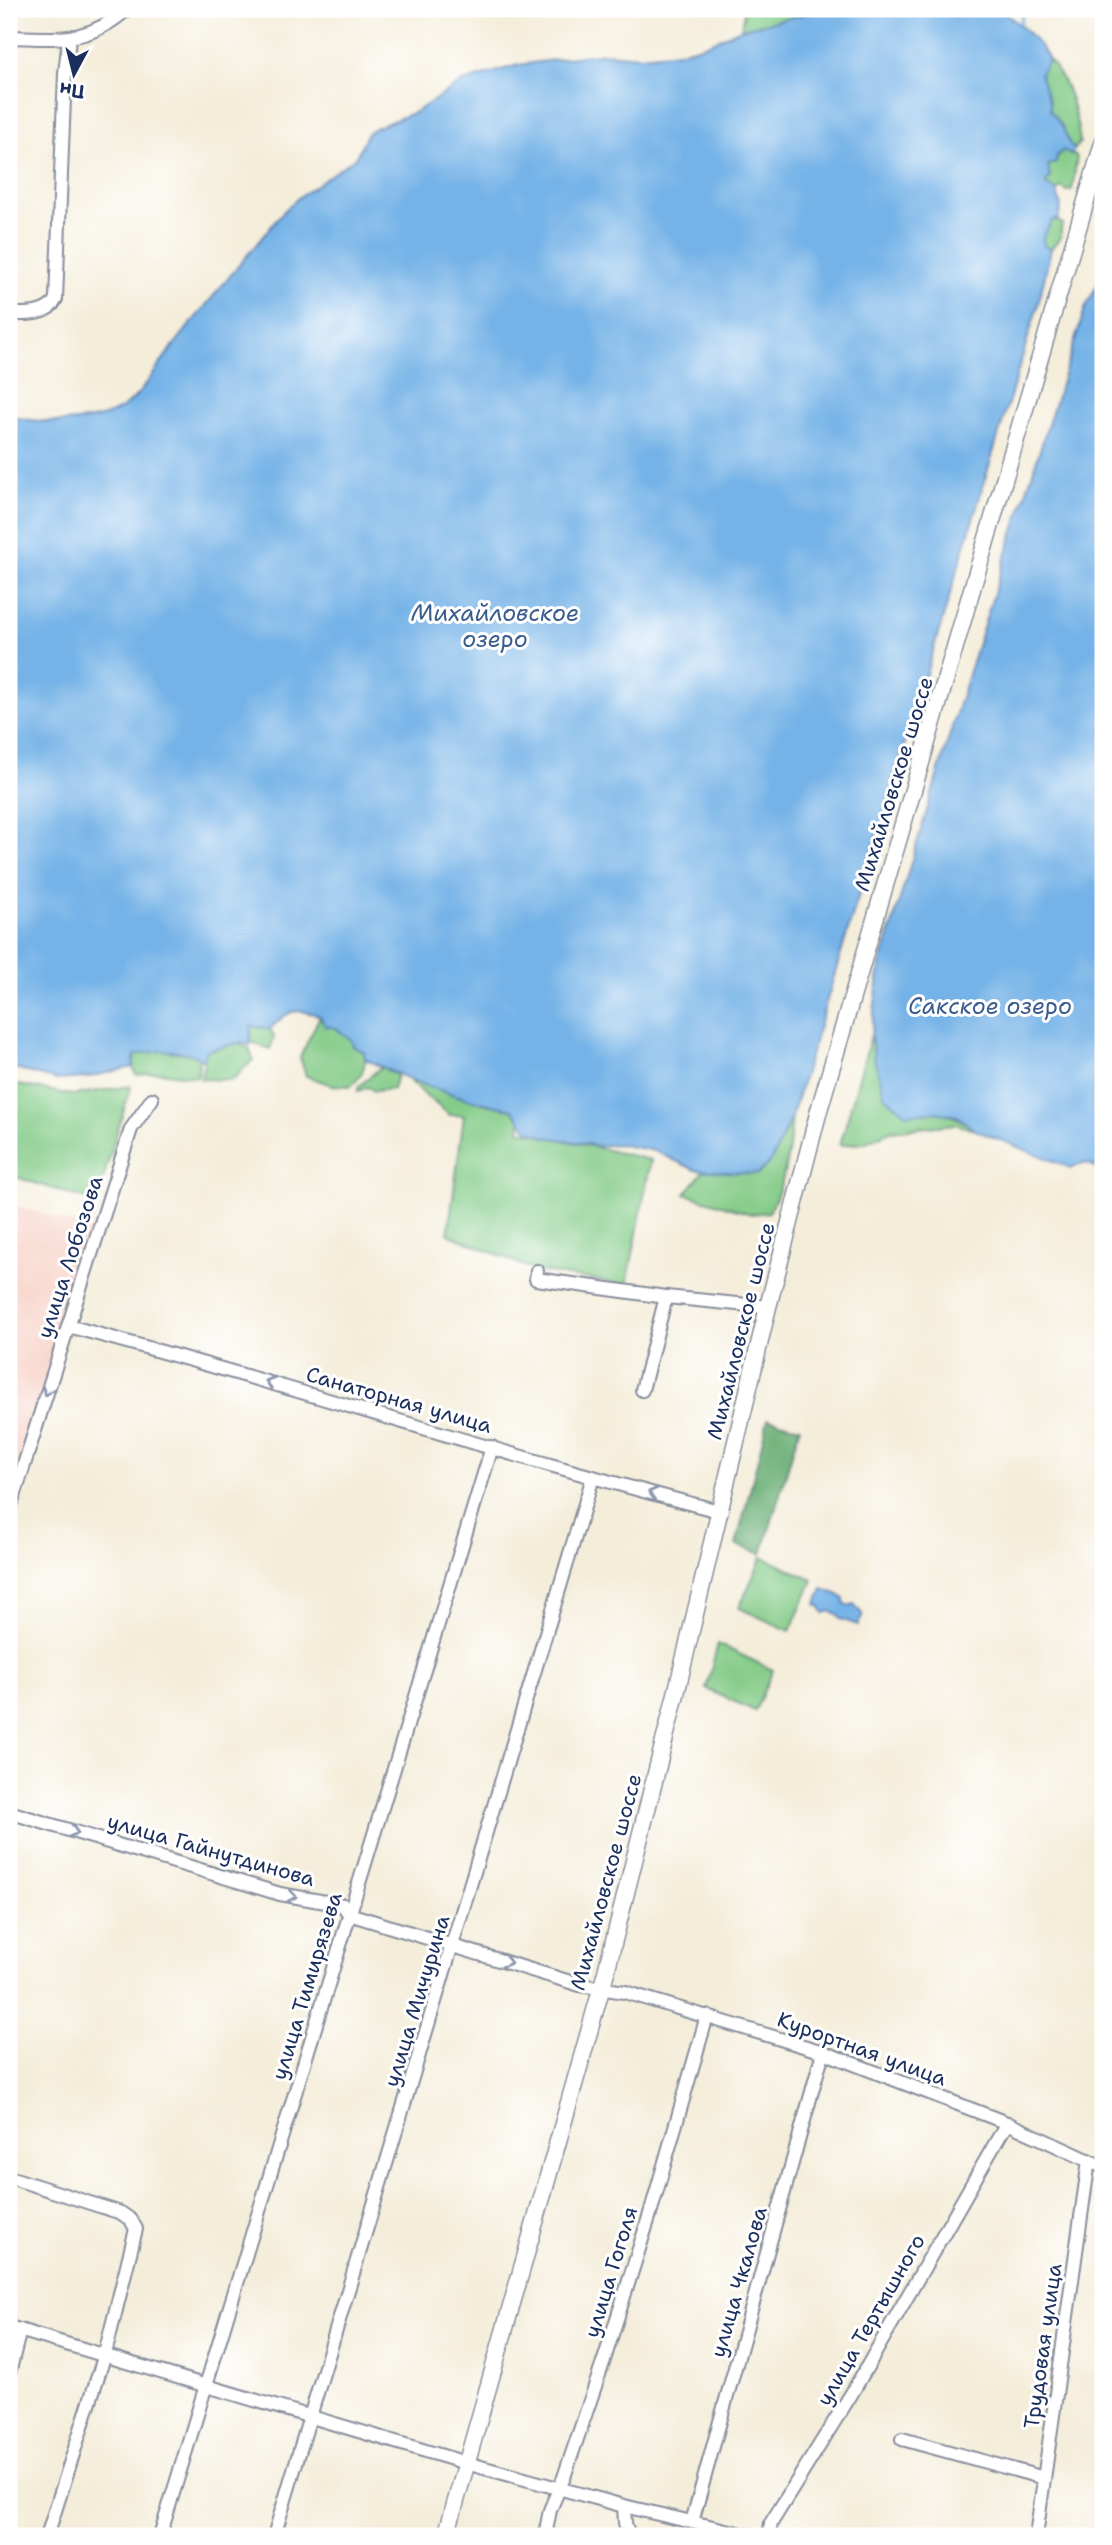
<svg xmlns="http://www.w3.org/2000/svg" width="1112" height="2545" font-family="'Shantell Sans',sans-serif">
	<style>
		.built { fill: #f7d1c6 }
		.green { fill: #83cb87; stroke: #4f7d72; stroke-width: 2 }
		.forest { fill: #6aaf74; stroke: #426f69; stroke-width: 2 }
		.water { fill: #74b2e7; stroke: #4870a2; stroke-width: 2 }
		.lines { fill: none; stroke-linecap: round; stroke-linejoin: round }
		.stream { stroke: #74b2e7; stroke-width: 3.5 }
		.minor-casing { stroke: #888e9c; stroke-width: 16 }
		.major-casing { stroke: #888e9c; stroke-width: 19 }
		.minor { stroke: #fff; stroke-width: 12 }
		.major { stroke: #fff; stroke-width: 16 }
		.oneway { stroke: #8d97ae }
		.labels { text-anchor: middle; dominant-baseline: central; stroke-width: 6; stroke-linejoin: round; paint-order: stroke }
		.street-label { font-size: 21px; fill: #1b2f5e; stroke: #fff }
		.water-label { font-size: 23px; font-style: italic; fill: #3a5d8e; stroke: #fff }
	</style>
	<rect width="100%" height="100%" fill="#fff"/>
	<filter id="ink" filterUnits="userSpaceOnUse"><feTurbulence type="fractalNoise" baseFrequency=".0143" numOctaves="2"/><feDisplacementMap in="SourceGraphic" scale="14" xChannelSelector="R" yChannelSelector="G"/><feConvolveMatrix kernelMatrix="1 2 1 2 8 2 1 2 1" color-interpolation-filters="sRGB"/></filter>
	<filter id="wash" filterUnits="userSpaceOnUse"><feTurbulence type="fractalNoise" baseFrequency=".00686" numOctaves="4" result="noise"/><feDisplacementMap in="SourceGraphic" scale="28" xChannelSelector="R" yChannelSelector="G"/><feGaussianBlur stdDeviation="1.57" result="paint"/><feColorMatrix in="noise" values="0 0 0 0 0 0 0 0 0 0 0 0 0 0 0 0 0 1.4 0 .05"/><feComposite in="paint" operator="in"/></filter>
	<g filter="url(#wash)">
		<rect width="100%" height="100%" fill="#f4edd9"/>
		<path class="built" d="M9 1203 92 1230 9 1497Z"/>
		<g class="green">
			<path d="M750 9H829L741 29 744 10Z"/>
			<path d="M1049 60C1069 82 1076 113 1080 142L1075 149 1070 145 1062 126 1049 110 1050 103 1039 73Z"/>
			<path d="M1065 149 1077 157 1072 190 1067 191 1061 187 1057 191 1047 187 1046 182 1050 178 1048 165Z"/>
			<path d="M1034 206 1049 219 1062 223 1060 238 1051 249 1044 246Z"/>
			<path d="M320 1016 352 1041 353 1046 364 1052C367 1066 361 1078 350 1086L332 1085 306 1076 300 1057Z"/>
			<path d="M251 1026 270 1029 274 1037 270 1049 251 1042Z"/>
			<path d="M871 1035 885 1097 907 1114C940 1111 948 1109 975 1130L955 1124 890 1131 864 1143 840 1145Z"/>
			<path d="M239 1043 250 1050 253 1060 232 1080 201 1079 206 1051Z"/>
			<path d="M158 1050 195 1054 199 1058 198 1077 158 1072 136 1075 133 1067 135 1055Z"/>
			<path d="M381 1067 397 1075 393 1089 374 1091 368 1087 358 1091V1087Z"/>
			<path d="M409 1081 486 1104 512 1109 521 1121 520 1130 651 1160 627 1285 537 1271 448 1234 464 1115H449Z"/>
			<path d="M9 1083 72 1095 131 1086 96 1202 9 1175Z"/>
			<path d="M792 1115C790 1148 786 1182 769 1212L751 1214 685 1194 704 1170 758 1173 772 1160Z"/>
			<path d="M762 1557 813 1580 790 1631 739 1608Z"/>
			<path d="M718 1644 773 1670 755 1711 706 1689Z"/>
		</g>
		<path class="forest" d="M768 1419 800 1427 762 1554 736 1545Z"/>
		<g class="water">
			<path d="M829 9H999C1019 23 1037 38 1049 60L1040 73 1050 103V110L1062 126 1070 145 1075 149 1070 154 1064 150 1057 156 1056 163 1048 165 1050 178 1046 182 1047 186 1057 191 1061 207 1058 220H1053L1043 237 1044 246 1051 249 1038 305 792 1115 772 1160 758 1174 695 1170 655 1151 617 1144 600 1146 545 1137 528 1130 512 1109C460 1100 412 1082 365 1059L364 1052 353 1046 352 1041 336 1028 325 1026 320 1016C294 1007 289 1010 270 1029L251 1026 250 1046 242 1042 206 1051 203 1061C186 1046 156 1051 135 1055L133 1067 85 1078 57 1080 9 1067V416C39 423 85 426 114 412 141 400 156 367 174 345 209 300 247 256 283 212L299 197 356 157 367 134 375 128 415 112 463 82 518 65 603 53 641 56 678 52 705 45 741 29Z"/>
			<path d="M1103 275V1174C1094 1163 1084 1160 1071 1168L975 1130 957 1116 935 1112 907 1114 885 1097 874 1058 871 1035 880 965 969 671 1086 306Z"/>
			<path d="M823 1589 837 1594 844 1599V1603L849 1606 854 1604 863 1615 858 1625 840 1619 838 1615 831 1611 824 1613 821 1607 816 1604Z"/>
		</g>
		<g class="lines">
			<g class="stream">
				<path d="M1020 23 1024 9"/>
				<path d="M1099 216 1103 217"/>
			</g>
		</g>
	</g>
	<g filter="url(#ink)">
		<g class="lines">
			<defs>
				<g id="minor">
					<path d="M9 37C58 38 88 44 127 9"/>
					<path d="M9 314C25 314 48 316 56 299L65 73 69 39"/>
					<path d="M537 1271 536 1279 666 1297 768 1307"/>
					<path d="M68 1326C286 1384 501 1455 719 1511"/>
					<path d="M642 1390 666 1297"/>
					<path d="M9 1512 131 1129 152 1099"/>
					<path d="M9 1812 280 1894 343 1905 349 1914 580 1985 625 1992 823 2052 1007 2123 1103 2167"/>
					<path d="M9 2177 121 2213 131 2220 136 2229 105 2354 47 2536"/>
					<path d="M9 2327 466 2463 624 2506 751 2536"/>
					<path d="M9 2373 20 2330"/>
					<path d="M902 2439 1044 2478"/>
					<path d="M624 2506 625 2523 629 2536"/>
					<path d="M692 2522 823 2052"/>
					<path d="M160 2536 492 1447"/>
					<path d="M274 2536 593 1477"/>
					<path d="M545 2536 550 2510 564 2477 604 2360 650 2214 707 2016"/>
					<path d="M769 2536 771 2523 852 2393 1007 2123"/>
					<path d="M1036 2536 1089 2160"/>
				</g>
				<path id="major" d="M446 2536 606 1972 676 1694 768 1307 819 1110 1103 143"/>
			</defs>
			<use href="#minor" class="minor-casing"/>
			<use href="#major" class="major-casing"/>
			<use href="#minor" class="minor"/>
			<use href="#major" class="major"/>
		</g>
		<defs><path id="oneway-chevron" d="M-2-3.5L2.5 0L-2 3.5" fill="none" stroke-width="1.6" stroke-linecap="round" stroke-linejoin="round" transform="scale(1.75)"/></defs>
		<g class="oneway">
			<use href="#oneway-chevron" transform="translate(270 1382) rotate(-163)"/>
			<use href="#oneway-chevron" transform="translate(47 1391) rotate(108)"/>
			<use href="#oneway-chevron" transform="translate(653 1493) rotate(-165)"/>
			<use href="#oneway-chevron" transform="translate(74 1832) rotate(16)"/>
			<use href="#oneway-chevron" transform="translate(292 1896) rotate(10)"/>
			<use href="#oneway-chevron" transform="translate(507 1962) rotate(17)"/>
		</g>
	</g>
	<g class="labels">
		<g class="street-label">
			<text transform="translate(894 784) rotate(-73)">Михайловское шоссе</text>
			<text transform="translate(70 1257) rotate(-72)">улица Лобозова</text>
			<text transform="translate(741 1331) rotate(-76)">Михайловское шоссе</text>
			<text transform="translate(399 1400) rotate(16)">Санаторная улица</text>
			<text transform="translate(211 1850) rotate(16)">улица Гайнутдинова</text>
			<text transform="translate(606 1882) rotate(-75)">Михайловское шоссе</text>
			<text transform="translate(307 1986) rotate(-73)">улица Тимирязева</text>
			<text transform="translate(417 2001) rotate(-73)">улица Мичурина</text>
			<text transform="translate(862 2049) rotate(20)">Курортная улица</text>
			<text transform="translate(611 2272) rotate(-73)">улица Гоголя</text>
			<text transform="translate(739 2282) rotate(-74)">улица Чкалова</text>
			<text transform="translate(871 2320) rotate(-60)">улица Тертышного</text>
			<text transform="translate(1043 2346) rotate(-82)">Трудовая улица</text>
		</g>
		<g class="water-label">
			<text x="495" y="613">Михайловское<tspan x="495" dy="26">озеро</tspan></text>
			<text x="990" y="1006">Сакское озеро</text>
		</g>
	</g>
	<rect width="1112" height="2545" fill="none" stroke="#fff" stroke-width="35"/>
	<g transform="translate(74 74) rotate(187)" stroke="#ffffff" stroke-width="5" paint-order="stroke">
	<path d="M0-5L12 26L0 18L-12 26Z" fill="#1b2f5e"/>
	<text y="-10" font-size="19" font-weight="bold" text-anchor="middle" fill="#1b2f5e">Пн</text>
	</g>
</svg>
